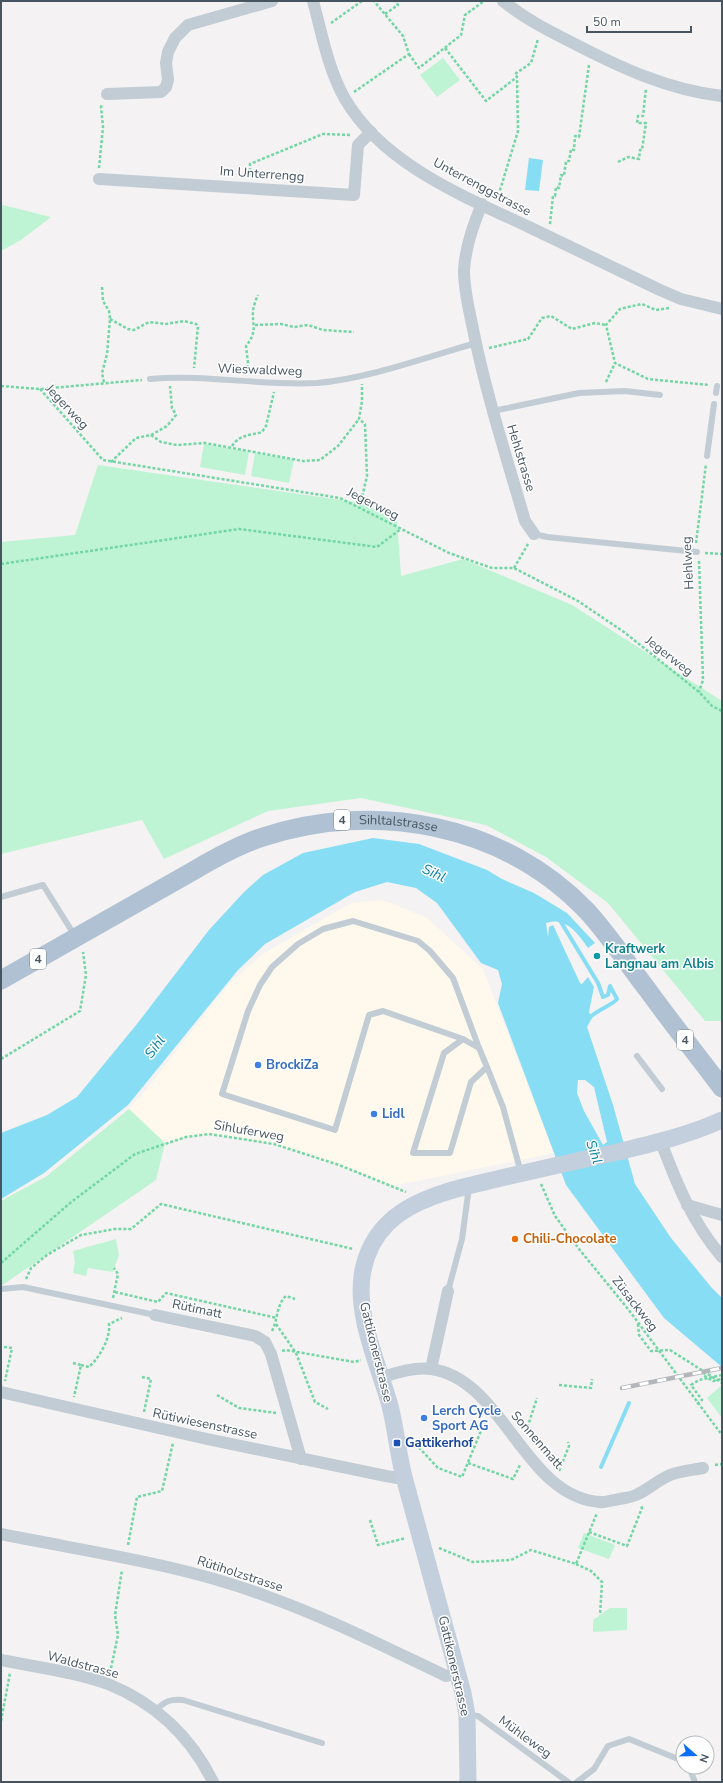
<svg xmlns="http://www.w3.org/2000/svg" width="723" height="1783" font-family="'Nunito Sans',sans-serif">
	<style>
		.commercial { fill: #fef9ec }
		.green { fill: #bef4d3 }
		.water { fill: #87ddf4; fill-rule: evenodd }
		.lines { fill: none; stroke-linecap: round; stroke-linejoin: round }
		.stream { stroke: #87ddf4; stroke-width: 4 }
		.path { stroke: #72d6a5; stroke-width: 2.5; stroke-dasharray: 3 2; stroke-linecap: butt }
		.lane { stroke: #c1ccd4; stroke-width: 6 }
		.street { stroke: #c1ccd4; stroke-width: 12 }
		.secondary { stroke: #c3cfdc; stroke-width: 17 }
		.primary { stroke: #afc1d2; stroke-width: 19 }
		.rail-casing { stroke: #b3b7bc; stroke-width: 4.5 }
		.rail { stroke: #fff; stroke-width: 3; stroke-dasharray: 9; stroke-linecap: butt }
		.culture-dot { fill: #0f9aa8; stroke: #fff; stroke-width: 1.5 }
		.shop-dot { fill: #3f7fe0; stroke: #fff; stroke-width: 1.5 }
		.food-dot { fill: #e8710a; stroke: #fff; stroke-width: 1.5 }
		.transit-dot { fill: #1a4fb4; stroke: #fff; stroke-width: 1.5 }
		.labels { text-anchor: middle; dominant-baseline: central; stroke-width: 3; stroke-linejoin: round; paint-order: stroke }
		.shield { fill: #fff; stroke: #7e8890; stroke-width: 1 }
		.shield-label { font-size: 12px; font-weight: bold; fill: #475561 }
		.street-label { font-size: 13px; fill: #475561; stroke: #fff }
		.culture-label { font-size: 13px; font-weight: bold; fill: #0d838f; stroke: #fff; text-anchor: start }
		.shop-label { font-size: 13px; font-weight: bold; fill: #366cbe; stroke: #fff; text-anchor: start }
		.food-label { font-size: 13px; font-weight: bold; fill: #c56008; stroke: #fff; text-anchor: start }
		.transit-label { font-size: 13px; font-weight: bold; fill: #164399; stroke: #fff; text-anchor: start }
		.water-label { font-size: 14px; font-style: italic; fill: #0380a2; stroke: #fff }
	</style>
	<rect width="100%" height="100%" fill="#f4f2f2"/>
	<path class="commercial" d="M383 900 427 918 483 969 554 1153 393 1186 339 1165 274 1144 244 1138 209 1134 186 1137 165 1143 129 1109 146 1090 226 987 261 955 351 903Z"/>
	<g class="green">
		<path d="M443 58 460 80 437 97 420 75Z"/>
		<path d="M1 205H3L51 217 21 240 1 251Z"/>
		<path d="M204 444 249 452 245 475 200 467Z"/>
		<path d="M255 453 294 460 289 483 251 476Z"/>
		<path d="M98 465 362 503 397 520 401 576 463 559 572 605 722 701V1021H705L608 903 546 857 486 825 361 798 268 811 164 859 142 820 1 854V542L75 535Z"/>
		<path d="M129 1109 165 1143 156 1180 1 1286V1201L47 1176Z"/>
		<path d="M116 1239 119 1255 113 1272 88 1268 86 1276 73 1273 75 1262 73 1251Z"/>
		<path d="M722 1385V1418L707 1398Z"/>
		<path d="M584 1533 615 1545 609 1559 578 1548Z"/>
		<path d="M610 1608H627V1630L593 1632V1620Z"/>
	</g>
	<g class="water">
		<path d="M529 158 543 160 539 191 525 190Z"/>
		<path d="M373 838 419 844 487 870 502 879 534 893 567 913 595 943 588 948C578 933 565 916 546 923L548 937 549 927 553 925 580 983 582 984 588 977 594 987 589 1012 592 1018 587 1027 613 1105 635 1184 671 1238 711 1287 722 1298V1367L664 1318 566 1185 498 1003 502 984 498 970 481 963 437 903 416 888 387 882 355 892 265 944 238 970 128 1105 44 1173 1 1199V1133L47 1115 77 1097 137 1024 209 930 244 892 263 875 303 853ZM578 1080H585L594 1087 607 1142 603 1145 584 1111 577 1093Z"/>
	</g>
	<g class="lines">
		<g class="stream">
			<path d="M561 922 598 983 603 997 608 995 610 986 617 999C613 1005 596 1010 588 1019"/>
			<path d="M601 1467 629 1403"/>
		</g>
		<g class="path">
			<path d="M385 14 398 5 395 1"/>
			<path d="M331 23 362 1"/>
			<path d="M445 48 486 101 517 77 515 74 531 63 538 39"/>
			<path d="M409 54 419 68 461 35 465 15 484 1"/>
			<path d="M354 92 409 54 403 36 374 1"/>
			<path d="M618 162 628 157 639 159 640 150H642L646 123H637L638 116H643L646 88"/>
			<path d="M99 168 103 127 101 107 102 104"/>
			<path d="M250 176V164L323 134 351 135"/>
			<path d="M497 200 518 131 517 78"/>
			<path d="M550 224 553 196H555L556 187 559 188 561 175 564 176 566 161H569L571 149 574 150 575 136 579 137 589 65"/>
			<path d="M102 287 103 301 109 311 110 319 107 354 102 373 104 383"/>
			<path d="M669 308 656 310 642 304 628 307 620 309 606 325 615 363 648 379 709 385"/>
			<path d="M110 319 128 329 134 330 149 322 166 324 184 321 196 324 198 326 194 368"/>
			<path d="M255 325 281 324 294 327 308 325 323 330 354 332"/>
			<path d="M489 348 528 339 542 318 551 316 572 329 595 323 606 325"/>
			<path d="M247 373 248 363 246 346C258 331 252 326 253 310 254 305 256 299 258 295"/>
			<path d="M606 382 615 363"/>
			<path d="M1 386 40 389 142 380"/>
			<path d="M40 389 103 460 340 498 449 553 492 568H514L578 601 624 632 699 692 712 706 722 711"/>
			<path d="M151 435 161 442 177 445 205 443 303 461 320 460 338 446 359 419"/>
			<path d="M232 446C240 434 249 436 262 432L266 426 274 392"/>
			<path d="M111 462 136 438 151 435 167 426 176 415 172 408 170 386"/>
			<path d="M360 506 367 476 365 424 359 419 362 401V384"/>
			<path d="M696 543 706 464"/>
			<path d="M705 553 722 554"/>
			<path d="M699 561 703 680 699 692"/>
			<path d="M1 564 239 529 377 547 401 529"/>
			<path d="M514 568 528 544"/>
			<path d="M1 1059 80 1011 86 975 83 952"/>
			<path d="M541 1184 555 1216 579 1249 628 1309 722 1435"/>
			<path d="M1 1263 70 1203 135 1154 186 1137 209 1134 274 1144 339 1165 406 1192"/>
			<path d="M26 1279 31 1268 47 1255 81 1235 115 1229H131L161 1204 353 1249"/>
			<path d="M115 1292 158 1302 166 1293 277 1318"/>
			<path d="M113 1298 118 1274 114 1268"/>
			<path d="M276 1324 296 1353 315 1402 328 1409"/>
			<path d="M638 1324 639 1335 651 1351 670 1350 722 1383"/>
			<path d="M272 1331C278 1320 276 1305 286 1296L295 1299"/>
			<path d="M4 1347 12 1348 5 1381"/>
			<path d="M282 1351 286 1350 354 1362 361 1360"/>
			<path d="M73 1363 81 1365 74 1397"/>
			<path d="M81 1365 89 1367C99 1358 111 1338 109 1324L122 1318"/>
			<path d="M705 1372 703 1375 713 1381 722 1379"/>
			<path d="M142 1377 151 1379 144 1412"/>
			<path d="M559 1385 591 1388 592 1379"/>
			<path d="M217 1395 239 1408 276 1413"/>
			<path d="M697 1404 702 1400 691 1385 699 1380 722 1375"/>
			<path d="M526 1432 537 1398"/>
			<path d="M412 1440 438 1468 462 1477 485 1421"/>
			<path d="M468 1463 513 1479 520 1465"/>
			<path d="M715 1465 722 1464"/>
			<path d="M559 1471 569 1446 568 1442"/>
			<path d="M370 1520 378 1545 406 1538"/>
			<path d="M589 1532 627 1546 642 1508 641 1505"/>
			<path d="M128 1545 137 1497 162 1491 173 1443"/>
			<path d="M439 1548 473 1562 511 1560 531 1550 576 1564 597 1513"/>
			<path d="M576 1564 591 1571 602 1582 600 1615"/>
			<path d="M110 1673 118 1635 115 1615 122 1570"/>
			<path d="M1 1721 10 1673"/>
		</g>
		<g class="lane">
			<path d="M150 379C206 374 261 386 317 383 367 379 427 357 476 343"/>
			<path d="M716 393 717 386"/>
			<path d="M493 411 579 393 625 391 660 395"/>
			<path d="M707 456 714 404"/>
			<path d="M534 534 547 537 697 552"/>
			<path d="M1 897 43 885 75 936"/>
			<path d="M463 1039 383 1011 369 1015 335 1130 222 1094 248 1011 260 985 272 967 298 944 323 929 353 921 418 941 430 951 453 978 479 1048"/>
			<path d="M637 1056 662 1089"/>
			<path d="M487 1067 479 1048 463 1039 444 1053 413 1153H450L471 1082 487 1067 503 1107 521 1173"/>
			<path d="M1 1289 23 1287 155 1315"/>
			<path d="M448 1291 462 1239 469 1187"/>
			<path d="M156 1710C165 1701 170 1699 183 1700L322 1743"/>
			<path d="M469 1715 478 1716 568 1782"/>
			<path d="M689 1767 695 1782"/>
			<path d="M577 1782 594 1769 608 1746 629 1739 683 1761"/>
		</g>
		<g class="street">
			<path d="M313 1C322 34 328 69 345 99 383 164 463 196 529 227 572 248 616 269 660 290L681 299 722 309"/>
			<path d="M503 1C524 18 547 30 571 42 619 67 668 90 722 96"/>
			<path d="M107 94 161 92 166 87 168 80 166 63 168 52 175 38 188 25 272 1"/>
			<path d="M99 179 354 195 358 145 371 132"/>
			<path d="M482 204C473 225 465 248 464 271 464 292 470 313 474 334 487 397 507 459 525 521L534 534"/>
			<path d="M661 1142C677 1184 692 1222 722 1257"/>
			<path d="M687 1205 722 1215"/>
			<path d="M155 1315 255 1336 265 1342 271 1354 301 1459"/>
			<path d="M431 1369 448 1291"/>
			<path d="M380 1378C396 1373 413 1367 431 1369 504 1379 524 1497 600 1502 605 1503 611 1500 615 1500 622 1498 630 1498 636 1495 648 1490 658 1480 670 1475 680 1471 693 1470 703 1468"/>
			<path d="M1 1392 207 1439 386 1476 397 1478 404 1476"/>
			<path d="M1 1534C89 1552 181 1564 266 1596 328 1618 387 1648 446 1676L458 1673"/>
			<path d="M1 1660C35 1667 76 1672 108 1684 155 1703 191 1737 213 1782"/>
		</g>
		<path class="secondary" d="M468 1782 467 1715 463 1693C444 1621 423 1549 404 1477 398 1454 396 1429 390 1406 379 1365 354 1314 363 1270 371 1232 396 1210 432 1197 454 1188 478 1184 501 1178 538 1170 575 1161 613 1153 650 1144 687 1136 722 1120"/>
		<path class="primary" id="s1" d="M1 980 193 871C215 858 238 845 263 837 375 800 504 824 587 911 609 935 627 963 647 989 671 1022 697 1055 722 1088"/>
		<defs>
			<path id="rail" d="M622 1388 722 1368"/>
		</defs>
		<use href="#rail" class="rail-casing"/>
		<use href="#rail" class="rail"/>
	</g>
	<circle class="culture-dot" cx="597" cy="956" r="4"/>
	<g class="shop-dot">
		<circle cx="258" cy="1065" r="4"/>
		<circle cx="374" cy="1114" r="4"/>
		<circle cx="424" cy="1418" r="4"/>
	</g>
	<circle class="food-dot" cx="515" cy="1239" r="4"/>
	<rect class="transit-dot" x="393" y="1439" width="8" height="8" rx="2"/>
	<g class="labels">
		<g class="shield">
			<rect x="334" y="810" width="16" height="20" rx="3"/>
			<rect x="30" y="949" width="16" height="20" rx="3"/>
			<rect x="677" y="1030" width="16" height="20" rx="3"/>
		</g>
		<g class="shield-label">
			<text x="342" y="820">4</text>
			<text x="38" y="959">4</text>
			<text x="685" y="1040">4</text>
		</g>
		<g class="street-label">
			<text transform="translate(262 174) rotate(4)">Im Unterrengg</text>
			<text transform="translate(482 187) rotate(28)">Unterrenggstrasse</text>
			<text transform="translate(260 370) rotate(2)">Wieswaldweg</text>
			<text transform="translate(67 407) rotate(47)">Jegerweg</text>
			<text transform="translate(521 458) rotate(73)">Hehlstrasse</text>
			<text transform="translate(373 504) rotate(27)">Jegerweg</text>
			<text transform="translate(688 563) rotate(-93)">Hehlweg</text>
			<text transform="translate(669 656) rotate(38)">Jegerweg</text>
			<text stroke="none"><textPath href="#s1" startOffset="436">Sihltalstrasse</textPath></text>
			<text transform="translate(249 1131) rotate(10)">Sihluferweg</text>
			<text transform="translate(635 1304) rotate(52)">Züsackweg</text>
			<text transform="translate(197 1309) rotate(12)">Rütimatt</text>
			<text transform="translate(376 1352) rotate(76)">Gattikonerstrasse</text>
			<text transform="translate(205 1424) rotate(12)">Rütiwiesenstrasse</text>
			<text transform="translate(537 1440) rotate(49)">Sonnenmatt</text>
			<text transform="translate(240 1574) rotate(18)">Rütiholzstrasse</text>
			<text transform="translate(83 1665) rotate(15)">Waldstrasse</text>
			<text transform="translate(454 1666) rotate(77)">Gattikonerstrasse</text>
			<text transform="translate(525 1737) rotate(36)">Mühleweg</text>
		</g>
		<g class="culture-label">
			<text x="605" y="949">Kraftwerk<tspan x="605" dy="15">Langnau am Albis</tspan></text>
		</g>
		<g class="shop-label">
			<text x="266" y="1065">BrockiZa</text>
			<text x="382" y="1114">Lidl</text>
			<text x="432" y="1411">Lerch Cycle<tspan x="432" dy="15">Sport AG</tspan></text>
		</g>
		<g class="food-label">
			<text x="523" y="1239">Chili-Chocolate</text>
		</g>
		<g class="transit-label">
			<text x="405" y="1443">Gattikerhof</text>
		</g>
		<g class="water-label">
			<text transform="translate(434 873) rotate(25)">Sihl</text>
			<text transform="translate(155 1047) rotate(-52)">Sihl</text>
			<text transform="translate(594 1152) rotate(72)">Sihl</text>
		</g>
	</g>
	<rect width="723" height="1783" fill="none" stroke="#475561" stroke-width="4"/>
	<g transform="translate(695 1755) rotate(110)"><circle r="19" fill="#ffffff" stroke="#b5bbc0"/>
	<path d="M0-3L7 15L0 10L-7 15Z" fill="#096ff6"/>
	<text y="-6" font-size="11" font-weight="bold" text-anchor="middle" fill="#475561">N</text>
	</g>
	<path d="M587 26v6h104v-6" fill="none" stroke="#475561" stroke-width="2"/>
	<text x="593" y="26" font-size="12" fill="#475561" stroke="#ffffff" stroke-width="3" paint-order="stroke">50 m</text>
</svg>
